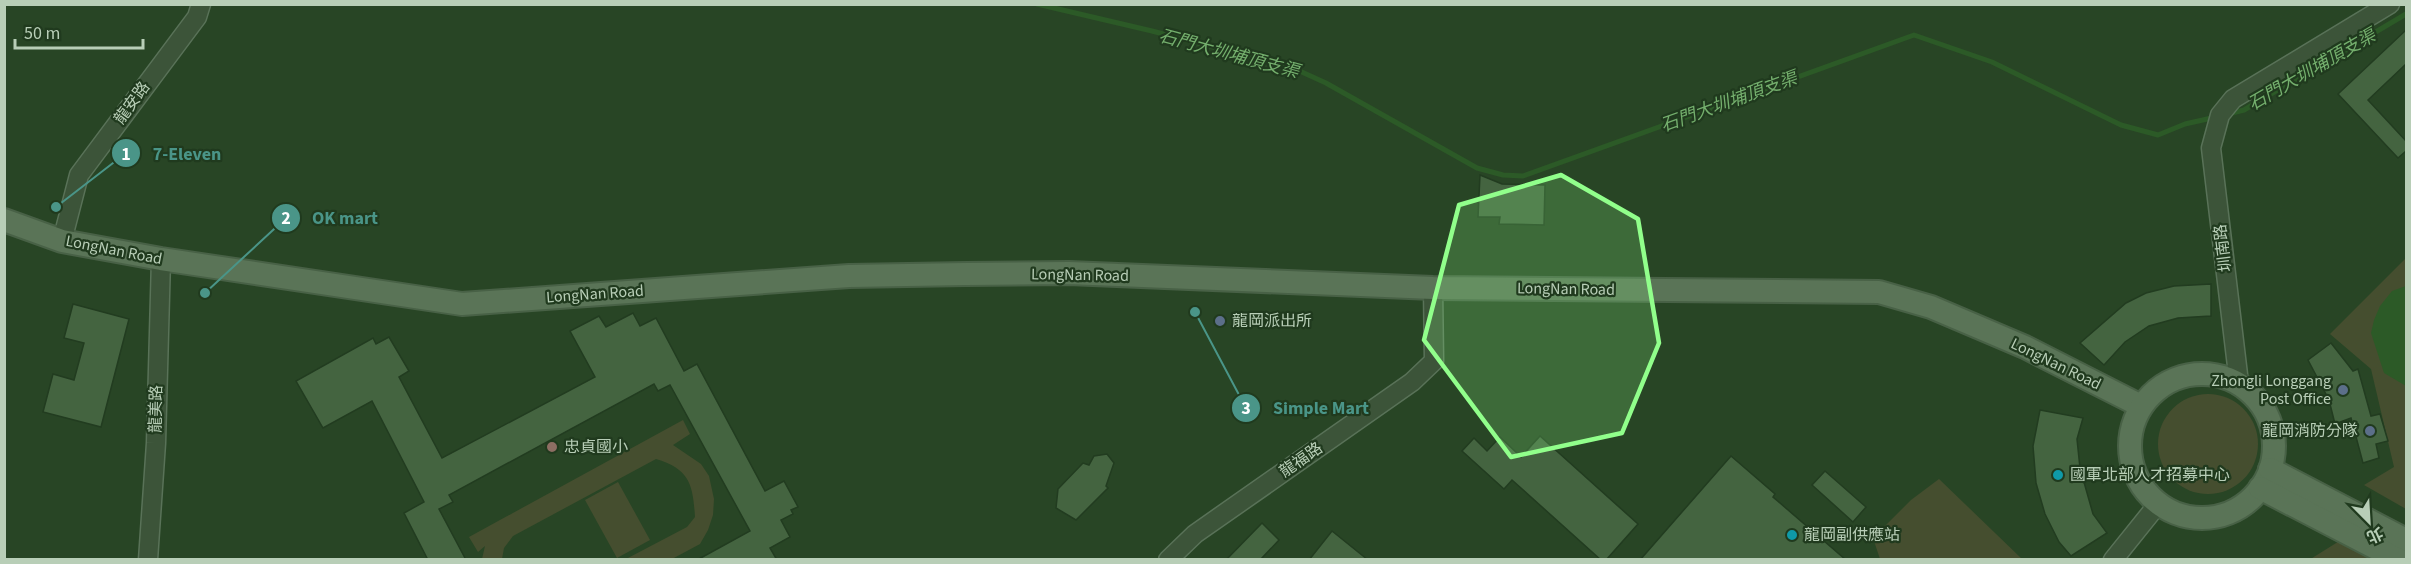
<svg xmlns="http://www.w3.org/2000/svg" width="2411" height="564" font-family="'Source Sans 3','Noto Sans TC',sans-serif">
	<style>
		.green { fill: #454e2f }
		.water { fill: #2c5a27 }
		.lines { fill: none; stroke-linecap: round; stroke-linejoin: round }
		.stream { stroke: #2c5a27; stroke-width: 5 }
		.building { fill: #446440; stroke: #223c20; stroke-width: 1.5 }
		.minor-casing { stroke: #597258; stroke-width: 21 }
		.major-casing { stroke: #486146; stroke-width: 26 }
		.minor { stroke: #3c5439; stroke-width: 18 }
		.major { stroke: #5a7457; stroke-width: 22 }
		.marked { fill: #91ff8b; fill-opacity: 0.2; stroke: #91ff8b; stroke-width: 4.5; stroke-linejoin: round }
		.service-dot { fill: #5c6f8a; stroke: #203a1e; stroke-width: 2 }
		.education-dot { fill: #8d6e63; stroke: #203a1e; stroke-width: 2 }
		.culture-dot { fill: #0f9aa8; stroke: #203a1e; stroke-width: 2 }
		.labels { text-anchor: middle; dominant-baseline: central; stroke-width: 4.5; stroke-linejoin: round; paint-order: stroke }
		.street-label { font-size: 16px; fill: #b8ceb7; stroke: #203a1e }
		.poi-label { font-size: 16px; fill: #b8ceb7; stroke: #203a1e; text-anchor: start }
		.water-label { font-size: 18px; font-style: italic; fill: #74af6d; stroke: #203a1e }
		.leader { fill: none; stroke: #4a9588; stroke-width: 2 }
		.callout-dot { fill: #4a9588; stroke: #203a1e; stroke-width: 2 }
		.mark-label { font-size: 18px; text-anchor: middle; font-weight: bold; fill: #fff }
		.callout-label { font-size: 18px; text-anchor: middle; font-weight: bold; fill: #4a9588; stroke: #203a1e; stroke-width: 4.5; stroke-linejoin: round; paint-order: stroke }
	</style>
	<rect width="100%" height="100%" fill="#284525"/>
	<g class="green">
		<path d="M2406 258V509L2364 485 2394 467 2371 369 2330 334Z"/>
		<circle cx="2208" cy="444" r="50"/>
		<path d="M683 420 690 434 673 445 701 464 709 476 714 499 713 515 708 530 700 544 672 559H626L687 527 695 517C693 485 690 469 656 459L513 536 504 548 502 559H482L485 546 478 552 469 537Z"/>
		<path d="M1939 479 2022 559H1880L1873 538 1911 500Z"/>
		<path d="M618 482 650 540 617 558 585 500Z"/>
		<path d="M2341 540 2375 560H2309Z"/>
	</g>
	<path class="water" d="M2406 286V386L2384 373 2371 333 2374 320 2380 306 2392 291Z"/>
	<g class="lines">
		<g class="stream">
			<path d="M1037 4 1152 31 1293 68 1326 83 1477 168 1503 175 1523 176 1914 35 1992 62 2121 125 2158 135 2185 124 2216 117"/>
			<path d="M2228 114 2244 110 2406 14"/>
		</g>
	</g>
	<g class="building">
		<path d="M2406 30V64L2368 100 2406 141V151L2398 158 2338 94Z"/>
		<path d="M1480 175 1502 184 1545 185 1544 225 1499 224 1500 217H1478Z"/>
		<path d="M2211 284V316L2178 318 2149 326 2125 342 2104 365 2080 343 2126 303 2146 293 2174 286Z"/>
		<path d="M73 304 129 319 101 427 43 412 53 374 74 380 84 343 64 338Z"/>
		<path d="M633 313 640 326 656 318 684 371 697 364 765 491 784 481 798 507 791 510 793 514 781 520 790 537 770 548 777 560H697L750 531 670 385 658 391 654 384 449 495 453 502 439 509 466 560H428L404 513 424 502 372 401 323 428 296 381 373 338 376 344 389 337 409 371 399 377 442 458 595 377 570 331 599 316 606 327Z"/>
		<path d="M2331 343 2353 371 2358 369 2371 416 2380 414 2388 441 2376 444 2379 458 2363 463 2351 418 2335 424 2329 400 2308 360Z"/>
		<path d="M2040 410 2083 418 2077 439 2080 468 2093 514 2107 533 2071 556 2059 542 2045 514 2036 483 2033 446Z"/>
		<path d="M1540 436 1638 524 1606 560H1601L1512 480 1504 489 1462 451 1474 438 1487 451 1500 437 1521 457Z"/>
		<path d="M1107 454 1114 463 1106 486 1108 488 1076 520 1056 508 1058 489 1083 463 1089 465 1094 456Z"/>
		<path d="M1731 456 1775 494 1773 497 1846 560H1640Z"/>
		<path d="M1825 471 1866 507 1853 522 1812 485Z"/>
		<path d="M1262 523 1279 540 1260 560H1226Z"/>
		<path d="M1332 531 1368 560H1309Z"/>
	</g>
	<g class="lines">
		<defs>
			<g id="minor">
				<path d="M62 241 79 175 197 17 201 4"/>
				<path d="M2239 383 2211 148 2220 115 2233 99 2390 4"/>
				<path d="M148 560 156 443 161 259"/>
				<path d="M1168 560 1195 534 1412 382 1434 361 1433 288"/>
				<path d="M2113 560 2158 504"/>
			</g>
			<g id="major">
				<path d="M4 220 62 241 161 259 462 304 849 276 966 274 1069 273 1433 288 1879 292 1931 307 2025 347 2141 406"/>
				<circle cx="2202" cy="446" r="72"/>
				<path d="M2270 469 2406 540"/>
				<path d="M2260 488 2399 560"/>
			</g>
		</defs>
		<use href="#minor" class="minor-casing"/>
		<use href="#major" class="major-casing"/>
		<use href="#minor" class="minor"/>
		<use href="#major" class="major"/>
	</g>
	<path class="marked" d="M1561 175 1638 219 1659 343 1622 433 1511 457 1424 340 1459 205Z"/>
	<g class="service-dot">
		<circle cx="1220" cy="321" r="6"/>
		<circle cx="2343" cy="390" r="6"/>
		<circle cx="2370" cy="431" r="6"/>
	</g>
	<circle class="education-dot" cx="552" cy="447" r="6"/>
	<g class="culture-dot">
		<circle cx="2058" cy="475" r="6"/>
		<circle cx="1792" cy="535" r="6"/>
	</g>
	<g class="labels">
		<g class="street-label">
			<text transform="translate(132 103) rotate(-54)">龍安路</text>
			<text transform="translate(2223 248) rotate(-97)">圳南路</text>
			<text transform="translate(114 250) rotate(11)">LongNan Road</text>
			<text transform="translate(1080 275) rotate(1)">LongNan Road</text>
			<text transform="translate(1566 289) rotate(1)">LongNan Road</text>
			<text transform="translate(595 294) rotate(-4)">LongNan Road</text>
			<text transform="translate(2056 364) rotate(26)">LongNan Road</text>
			<text transform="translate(156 409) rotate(-89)">龍美路</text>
			<text transform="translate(1301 460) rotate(-35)">龍福路</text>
		</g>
		<g class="poi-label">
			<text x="1232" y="321">龍岡派出所</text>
			<text x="2331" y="381" text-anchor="end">Zhongli Longgang<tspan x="2331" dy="18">Post Office</tspan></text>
			<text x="2358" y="431" text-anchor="end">龍岡消防分隊</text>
			<text x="564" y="447">忠貞國小</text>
			<text x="2070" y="475">國軍北部人才招募中心</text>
			<text x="1804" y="535">龍岡副供應站</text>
		</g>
		<g class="water-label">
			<text transform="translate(1229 54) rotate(15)">石門大圳埔頂支渠</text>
			<text transform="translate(2312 70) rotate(-30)">石門大圳埔頂支渠</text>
			<text transform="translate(1729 102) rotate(-20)">石門大圳埔頂支渠</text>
		</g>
	</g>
	<path class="leader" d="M56 207L126 153M205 293L286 218M1195 312L1246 408"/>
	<g class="callout-dot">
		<circle cx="56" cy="207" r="6"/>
		<circle cx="205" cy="293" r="6"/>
		<circle cx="1195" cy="312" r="6"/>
		<circle cx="126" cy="153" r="15"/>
		<circle cx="286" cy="218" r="15"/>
		<circle cx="1246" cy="408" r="15"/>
	</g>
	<g class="mark-label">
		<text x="126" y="160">1</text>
		<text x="286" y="224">2</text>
		<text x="1246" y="414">3</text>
	</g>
	<g class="callout-label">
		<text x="187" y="160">7-Eleven</text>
		<text x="345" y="224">OK mart</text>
		<text x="1321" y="414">Simple Mart</text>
	</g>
	<rect width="2411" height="564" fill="none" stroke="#b8ceb7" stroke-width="12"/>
	<g transform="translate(2369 522) rotate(156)" stroke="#203a1e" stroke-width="4.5" paint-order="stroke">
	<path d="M0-4.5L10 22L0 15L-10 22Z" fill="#b8ceb7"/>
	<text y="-9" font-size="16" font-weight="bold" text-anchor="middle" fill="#b8ceb7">北</text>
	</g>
	<path d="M15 39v9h128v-9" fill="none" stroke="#b8ceb7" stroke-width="3"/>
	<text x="24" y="39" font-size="18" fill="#b8ceb7" stroke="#203a1e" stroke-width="4.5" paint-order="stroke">50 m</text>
</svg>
